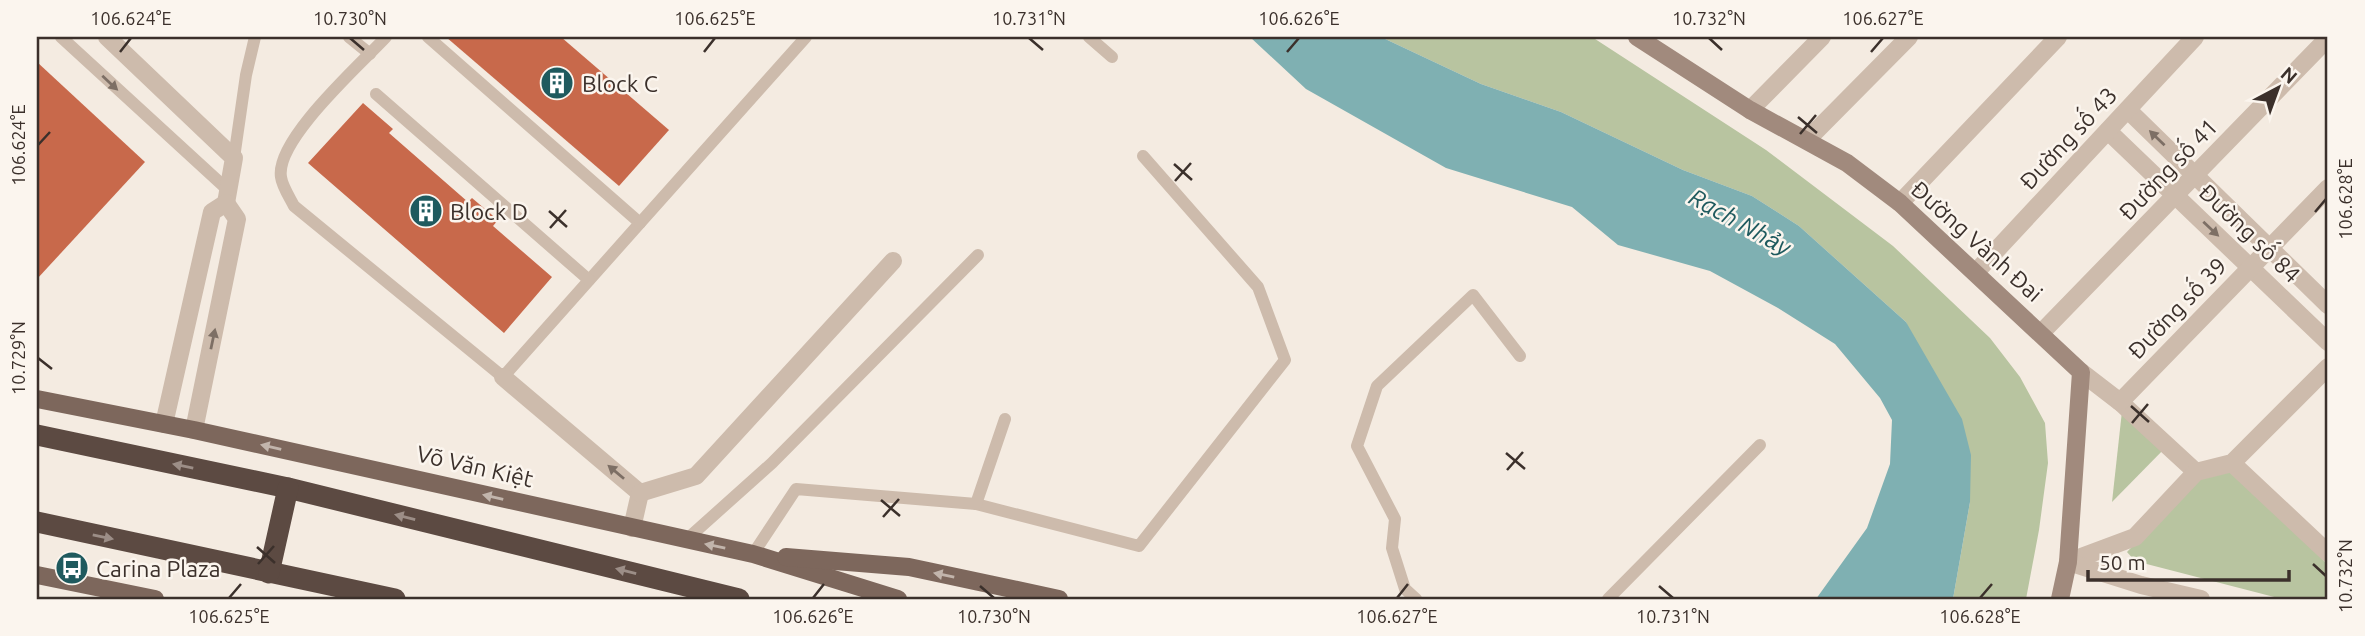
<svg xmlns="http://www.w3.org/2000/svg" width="2365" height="636" font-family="Ubuntu,sans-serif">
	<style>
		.green { fill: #b8c4a0 }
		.water { fill: #7fb0b2 }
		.building { fill: #c8694b }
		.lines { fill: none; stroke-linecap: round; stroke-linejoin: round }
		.lane { stroke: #cdbbac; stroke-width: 12 }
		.street { stroke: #cdbbac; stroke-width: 18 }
		.secondary { stroke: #a18a7d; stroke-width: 18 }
		.primary { stroke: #7d675c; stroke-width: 18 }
		.highway { stroke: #5c4a42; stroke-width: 21 }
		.oneway { fill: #7d6f65 }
		.oneway2 { fill: #c2b5ac }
		.oneway3 { fill: #9c8e87 }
		.ticks { fill: none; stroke: #3b302b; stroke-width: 2.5 }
		.labels { text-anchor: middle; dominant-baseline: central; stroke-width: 5; stroke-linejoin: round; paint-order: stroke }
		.poi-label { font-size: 23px; fill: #3b302b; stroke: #fbf5ee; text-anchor: start }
		.street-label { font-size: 23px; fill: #3b302b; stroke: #fbf5ee }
		.water-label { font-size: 24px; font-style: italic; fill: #1f5a5e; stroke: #fbf5ee }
		.neatline { fill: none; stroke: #3b302b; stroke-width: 2.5 }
		.ticks-label { font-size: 18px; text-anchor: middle; fill: #3b302b }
	</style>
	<rect width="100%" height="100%" fill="#f4ebe1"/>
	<g class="green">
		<path d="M1381 37H1592L1766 150 1893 246 1990 338 2020 377 2045 423 2048 463 2039 530 2026 599H1953L1970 502 1906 322 1799 226 1752 196 1683 170 1561 112 1481 84Z"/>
		<path d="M2123 402 2168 445 2112 502Z"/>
		<path d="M2235 468 2328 565V599H2282L2135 561 2127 552 2201 474Z"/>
	</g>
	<path class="water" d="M1250 37H1381L1481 84 1561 112 1683 170 1752 196 1799 226 1906 322 1962 419 1971 455 1970 502 1953 599H1816L1867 528 1890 464 1892 420 1880 398 1835 344 1778 308 1710 271 1618 245 1572 207 1446 168 1306 89Z"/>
	<g class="building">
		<path d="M446 37H561L669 130 619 186Z"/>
		<path d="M37 62 145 162 37 279Z"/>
		<path d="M363 103 393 129 389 133 468 202 472 198 498 220 493 226 552 277 504 333 308 163Z"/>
	</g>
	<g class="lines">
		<g class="lane">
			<path d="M61 37 229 191"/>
			<path d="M349 37 370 54"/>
			<path d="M386 37C361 64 275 140 281 177 282 186 290 198 294 206L503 377 640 223 428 37"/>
			<path d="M1089 37 1112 57"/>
			<path d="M376 94 589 280"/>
			<path d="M234 158 246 75 255 37"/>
			<path d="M640 223 806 37"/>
			<path d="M976 504 1139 546 1285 360 1258 287 1143 156"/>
			<path d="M686 540 772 463 978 255"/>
			<path d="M753 554 796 489 976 504 1005 419"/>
			<path d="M1416 599 1405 589 1392 548 1395 519 1357 446 1377 386 1473 295 1520 356"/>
			<path d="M1608 599 1760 445"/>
		</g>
		<g class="street">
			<path d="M107 37 234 158 226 203"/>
			<path d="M1750 110 1822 37"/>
			<path d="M2128 110 2328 305"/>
			<path d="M2108 131 2328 342"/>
			<path d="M1807 140 1909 37"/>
			<path d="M1900 203 2058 37"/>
			<path d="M1976 272 2195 37"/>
			<path d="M2041 333 2328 38"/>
			<path d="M2081 372 2120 402 2196 472"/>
			<path d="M503 377 640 493 632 528"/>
			<path d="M2120 402 2328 188"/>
			<path d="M164 424 212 212 226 203 237 219 194 430"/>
			<path d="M2232 463 2328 553"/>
			<path d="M640 493 696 476 893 261"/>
			<path d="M2068 562 2135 537 2196 472 2232 463 2328 367"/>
			<path d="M2068 562 2141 585 2201 599"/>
		</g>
		<path class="secondary" d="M1637 37 1750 110 1847 163 1900 203 2081 372 2068 562 2060 599"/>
		<g class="primary">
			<path d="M37 399 194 430 753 554 898 599"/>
			<path d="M786 557 909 567 1059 599"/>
			<path d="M37 575 155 599"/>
		</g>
		<g class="highway">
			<path d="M37 435 288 488 739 599"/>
			<path d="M37 522 395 599"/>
			<path d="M269 573 288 488"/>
		</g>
	</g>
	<defs><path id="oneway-solid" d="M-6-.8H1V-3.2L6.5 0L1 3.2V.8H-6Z" transform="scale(1.75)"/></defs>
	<g class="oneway">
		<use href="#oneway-solid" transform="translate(110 83) rotate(43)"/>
		<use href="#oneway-solid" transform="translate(2157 138) rotate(-136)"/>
		<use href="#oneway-solid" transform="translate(2211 229) rotate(43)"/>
		<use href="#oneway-solid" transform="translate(213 339) rotate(-78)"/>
		<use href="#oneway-solid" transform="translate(616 472) rotate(-140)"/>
	</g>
	<g class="oneway2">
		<use href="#oneway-solid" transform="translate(271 447) rotate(-167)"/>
		<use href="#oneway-solid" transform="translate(493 497) rotate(-167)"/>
		<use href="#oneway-solid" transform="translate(715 546) rotate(-168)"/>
		<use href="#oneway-solid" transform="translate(944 575) rotate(-168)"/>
	</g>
	<g class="oneway3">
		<use href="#oneway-solid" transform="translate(183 466) rotate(-168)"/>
		<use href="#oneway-solid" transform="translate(405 517) rotate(-166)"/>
		<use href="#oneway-solid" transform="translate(103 537) rotate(12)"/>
		<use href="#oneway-solid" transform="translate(626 571) rotate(-166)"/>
	</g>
	<path class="ticks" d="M350 38 364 50M1029 38 1043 50M1709 38 1722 50M120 52 131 38M704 52 715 38M1287 52 1299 38M1871 52 1883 38M1798 117 1817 133M1800 134 1816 115M38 145 50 132M1174 164 1192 180M1175 181 1191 163M549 211 567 227M2315 212 2326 199M550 228 566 210M38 358 52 369M2131 406 2149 422M2132 423 2148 404M1506 453 1525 469M1507 470 1523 452M881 500 900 516M883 517 899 499M257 547 275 563M258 564 274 546M2313 564 2326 576M980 586 994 598M1659 586 1673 598M229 598 241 584M813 598 824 584M1397 598 1408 584M1980 598 1992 584"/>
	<defs>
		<symbol id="building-disc" viewBox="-11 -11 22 22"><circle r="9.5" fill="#1f5a5e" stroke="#fbf5ee"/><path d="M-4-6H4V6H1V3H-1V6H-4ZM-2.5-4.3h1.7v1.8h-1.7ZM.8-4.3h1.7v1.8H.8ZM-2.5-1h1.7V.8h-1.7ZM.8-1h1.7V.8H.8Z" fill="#fff"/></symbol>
		<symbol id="bus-disc" viewBox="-11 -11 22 22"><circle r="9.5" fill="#1f5a5e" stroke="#fbf5ee"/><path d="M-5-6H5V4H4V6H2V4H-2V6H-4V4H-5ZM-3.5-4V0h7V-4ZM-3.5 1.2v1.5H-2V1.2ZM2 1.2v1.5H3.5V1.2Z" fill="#fff"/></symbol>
	</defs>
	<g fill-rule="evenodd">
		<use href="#building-disc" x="538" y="64" width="38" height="38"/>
		<use href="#building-disc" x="407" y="192" width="38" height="38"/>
		<use href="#bus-disc" x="53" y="549" width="38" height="38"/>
	</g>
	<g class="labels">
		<g class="poi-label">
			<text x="582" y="83">Block C</text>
			<text x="450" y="211">Block D</text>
			<text x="96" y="568">Carina Plaza</text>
		</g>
		<g class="street-label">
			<text transform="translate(2068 138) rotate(-47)">Đường số 43</text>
			<text transform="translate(2168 169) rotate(-46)">Đường số 41</text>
			<text transform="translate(2250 233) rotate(44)">Đường số 84</text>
			<text transform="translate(1977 241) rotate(42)">Đường Vành Đai</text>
			<text transform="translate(2177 308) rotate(-46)">Đường số 39</text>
			<text transform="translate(475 466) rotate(13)">Võ Văn Kiệt</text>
		</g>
		<g class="water-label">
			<text transform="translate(1740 222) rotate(29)">Rạch Nhảy</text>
		</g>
	</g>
	<rect width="2365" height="636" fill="none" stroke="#fbf5ee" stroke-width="77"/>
	<g transform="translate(2278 88) rotate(41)" stroke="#fbf5ee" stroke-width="5" paint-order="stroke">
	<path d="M0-5L12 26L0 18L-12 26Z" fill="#3b302b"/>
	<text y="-10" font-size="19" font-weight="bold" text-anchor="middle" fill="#3b302b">N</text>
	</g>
	<path d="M2088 570v10h201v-10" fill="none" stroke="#3b302b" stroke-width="3.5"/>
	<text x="2099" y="570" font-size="21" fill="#3b302b" stroke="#fbf5ee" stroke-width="5" paint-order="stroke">50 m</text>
	<rect x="38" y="38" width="2288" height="560" class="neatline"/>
	<g class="ticks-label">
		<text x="131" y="25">106.624°E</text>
		<text x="350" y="25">10.730°N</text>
		<text x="715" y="25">106.625°E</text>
		<text x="1029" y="25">10.731°N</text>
		<text x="1299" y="25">106.626°E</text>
		<text x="1709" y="25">10.732°N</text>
		<text x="1883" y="25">106.627°E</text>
		<text transform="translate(19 145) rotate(-90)" y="6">106.624°E</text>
		<text transform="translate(2346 199) rotate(-90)" y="6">106.628°E</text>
		<text transform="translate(19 358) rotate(-90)" y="6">10.729°N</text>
		<text transform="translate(2346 576) rotate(-90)" y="6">10.732°N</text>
		<text x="229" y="623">106.625°E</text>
		<text x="813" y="623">106.626°E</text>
		<text x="994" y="623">10.730°N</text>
		<text x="1397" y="623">106.627°E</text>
		<text x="1673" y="623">10.731°N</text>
		<text x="1980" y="623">106.628°E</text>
	</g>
</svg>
